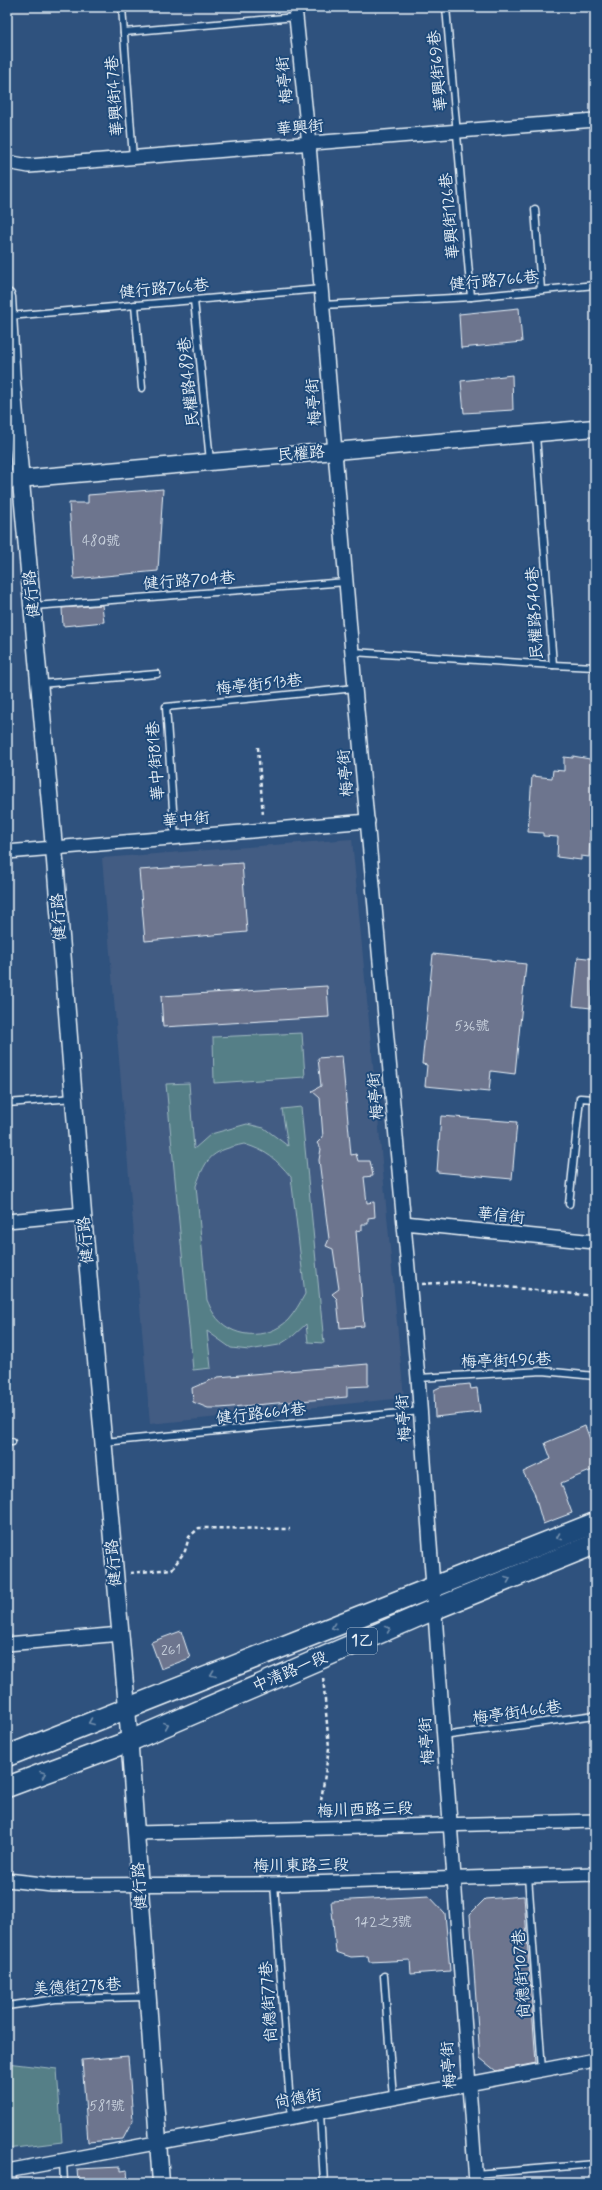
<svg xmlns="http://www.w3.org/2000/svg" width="602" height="2190" font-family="Mynerve,'LXGW WenKai TC',sans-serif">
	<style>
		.built { fill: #425c83 }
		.green { fill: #557f87; stroke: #9eb8c0; fill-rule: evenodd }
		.building { fill: #6d748e; stroke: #e8f1f8 }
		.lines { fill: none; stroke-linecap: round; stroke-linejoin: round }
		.service-casing { stroke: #e8f1f8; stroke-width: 9 }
		.minor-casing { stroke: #e8f1f8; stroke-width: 16 }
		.tertiary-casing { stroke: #e8f1f8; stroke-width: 19 }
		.primary-casing { stroke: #e8f1f8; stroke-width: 23 }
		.path { stroke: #e8f1f8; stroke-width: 2.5; stroke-dasharray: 4 3; stroke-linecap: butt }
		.service { stroke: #1f4a7a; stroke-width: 6 }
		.minor { stroke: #1f4a7a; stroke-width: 13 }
		.tertiary { stroke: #1f4a7a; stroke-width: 16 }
		.primary { stroke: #1f4a7a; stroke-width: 20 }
		.oneway { stroke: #6f8dac }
		.labels { text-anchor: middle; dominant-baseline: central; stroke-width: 4; stroke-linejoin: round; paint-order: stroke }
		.number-label { font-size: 14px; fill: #c9d2de }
		.shield { fill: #1f4a7a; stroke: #acbfd2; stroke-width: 1 }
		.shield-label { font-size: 15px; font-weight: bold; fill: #e8f1f8 }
		.street-label { font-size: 16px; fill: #e8f1f8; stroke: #1f4a7a }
	</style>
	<rect width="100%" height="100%" fill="#2f527e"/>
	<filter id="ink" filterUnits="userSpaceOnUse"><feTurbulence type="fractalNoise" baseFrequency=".025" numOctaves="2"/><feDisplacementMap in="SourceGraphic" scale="8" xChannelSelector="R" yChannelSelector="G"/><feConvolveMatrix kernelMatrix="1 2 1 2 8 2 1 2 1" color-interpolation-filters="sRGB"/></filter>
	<g filter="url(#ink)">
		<g class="built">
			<path d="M352 839 404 1398 150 1424 102 858Z"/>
			<path d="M595 935V1078H589Z"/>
		</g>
		<g class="green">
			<path d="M302 1033 305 1077 214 1083 213 1037Z"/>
			<path d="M189 1083 194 1149 211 1134 247 1124 264 1128 288 1146 282 1109 301 1107 324 1343 308 1342 306 1324 293 1336 279 1345 249 1350 231 1348 207 1331 211 1368 193 1370 166 1084ZM244 1144C267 1151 276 1159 291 1177L305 1294C300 1303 295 1312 288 1320 267 1341 230 1339 214 1314 211 1310 209 1304 207 1300L196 1186C207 1155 213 1151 244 1144Z"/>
			<path d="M7 2063 57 2069 62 2142 7 2149Z"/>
		</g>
		<g class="building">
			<path d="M519 308 522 342 461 348 459 314Z"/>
			<path d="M512 375 513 410 464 413 461 381Z"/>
			<path d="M163 489 158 571 74 579 69 503H88V495Z"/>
			<path d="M102 605 104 622 63 626 62 608Z"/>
			<path d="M573 756 595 760V837H590L589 857 581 856V860L557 857 558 837 543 836V833L528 832 532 776 552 778 553 770 564 771V757L573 758Z"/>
			<path d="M242 863 247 932 145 941 139 870Z"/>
			<path d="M433 954 526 964 515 1074 491 1071 489 1092 425 1086 427 1065 422 1064Z"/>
			<path d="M578 957 595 959 591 1008 573 1006Z"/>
			<path d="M327 986 329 1017 163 1027 161 996Z"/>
			<path d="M342 1056 351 1155 356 1154 358 1161H370L373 1176 364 1177 367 1203 374 1202 375 1217 368 1218V1224H362V1230L356 1231 364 1326 340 1328 337 1299 332 1294 339 1289 333 1249 326 1246 329 1239 319 1160 321 1149 317 1143 323 1137 320 1098 312 1091 321 1086 318 1058Z"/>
			<path d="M441 1116 517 1122 512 1179 437 1172Z"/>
			<path d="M368 1364V1386L347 1387V1397L220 1408H208L193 1402 192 1388 218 1377Z"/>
			<path d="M470 1384 471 1389 477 1388 480 1412 435 1417 434 1390 440 1387Z"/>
			<path d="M585 1426 595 1452V1469L561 1483 572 1513 543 1524 534 1492 523 1472 551 1459 545 1443Z"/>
			<path d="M181 1631 190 1658 161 1669 151 1642Z"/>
			<path d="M429 1896 445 1913 450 1971 411 1974 410 1960 369 1962 368 1956 351 1957 336 1952 331 1901Z"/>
			<path d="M524 1896 536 2063 496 2071 480 2058 470 1914 485 1899Z"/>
			<path d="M128 2056 133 2120 123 2139 88 2142 82 2060Z"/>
			<path d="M120 2167V2171L127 2170 128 2183H79L78 2169Z"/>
		</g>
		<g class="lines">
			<defs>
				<g id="service">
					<path d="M122 7 133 158"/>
					<path d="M446 7 471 297"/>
					<path d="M124 32 296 17"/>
					<path d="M535 209 541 290"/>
					<path d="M194 300 210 461"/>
					<path d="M135 305 142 388"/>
					<path d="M323 305 471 297 595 285"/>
					<path d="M9 316 321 289"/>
					<path d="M34 606 346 582"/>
					<path d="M353 652 553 665 536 435"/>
					<path d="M553 665 595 667"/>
					<path d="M40 684 157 674"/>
					<path d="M175 838 166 707 355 688"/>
					<path d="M7 1103 74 1098"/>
					<path d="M569 1204 580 1098 595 1099"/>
					<path d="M418 1378 543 1371 595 1376"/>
					<path d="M7 1442H12"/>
					<path d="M104 1442 421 1411"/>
					<path d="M443 1736 595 1715"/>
					<path d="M528 1876 542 2070"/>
					<path d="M274 1884 291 2118"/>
					<path d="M384 1976 393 2098"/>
					<path d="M7 2006 56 1999 147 1997"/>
					<path d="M320 2113 324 2183"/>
					<path d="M63 2161 64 2183"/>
					<path d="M12 2170 13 2183"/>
					<path d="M475 2174 595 2164"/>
				</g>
				<g id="minor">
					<path d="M295 7 309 145 355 688 418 1378 476 2183"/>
					<path d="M7 162 29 166 595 120"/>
					<path d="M7 852 368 821"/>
					<path d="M7 1221 83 1214"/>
					<path d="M404 1223 595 1242"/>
					<path d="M7 1644 121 1634"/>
					<path d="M137 1833 595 1821"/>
					<path d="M7 1880 52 1885 274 1884 595 1874"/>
					<path d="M7 2171 595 2060"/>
				</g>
				<g id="tertiary">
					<path d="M7 297 12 382 54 848 83 1214 127 1707 161 2183"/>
					<path d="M7 480 595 428"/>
				</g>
				<g id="primary">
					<path d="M7 1756C202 1677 400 1602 595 1523"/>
					<path d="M7 1787 130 1741 435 1609 595 1544"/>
				</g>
			</defs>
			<use href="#service" class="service-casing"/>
			<use href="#minor" class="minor-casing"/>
			<use href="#tertiary" class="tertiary-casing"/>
			<use href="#primary" class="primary-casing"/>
			<g class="path">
				<path d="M258 747 263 816"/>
				<path d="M422 1284 456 1282 595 1296"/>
				<path d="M130 1573 172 1569 185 1551 189 1537 199 1528 290 1529"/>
				<path d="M319 1814 329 1748 323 1676"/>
			</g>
			<use href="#service" class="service"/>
			<use href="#minor" class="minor"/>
			<use href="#tertiary" class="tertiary"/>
			<use href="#primary" class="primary"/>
		</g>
		<defs><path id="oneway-chevron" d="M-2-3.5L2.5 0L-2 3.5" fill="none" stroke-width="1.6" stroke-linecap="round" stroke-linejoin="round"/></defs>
		<g class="oneway">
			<use href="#oneway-chevron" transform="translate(559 1537) rotate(158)"/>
			<use href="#oneway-chevron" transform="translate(508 1579) rotate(-22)"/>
			<use href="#oneway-chevron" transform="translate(334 1627) rotate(159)"/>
			<use href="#oneway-chevron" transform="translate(388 1629) rotate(-23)"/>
			<use href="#oneway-chevron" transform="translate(213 1674) rotate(159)"/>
			<use href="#oneway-chevron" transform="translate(91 1722) rotate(158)"/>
			<use href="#oneway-chevron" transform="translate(166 1725) rotate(-23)"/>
			<use href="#oneway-chevron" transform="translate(43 1774) rotate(-21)"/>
		</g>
	</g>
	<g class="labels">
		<g class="number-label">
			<text x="101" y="541">480號</text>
			<text x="472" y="1026">536號</text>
			<text x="171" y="1650">261</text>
			<text x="383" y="1922">142之3號</text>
			<text x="107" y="2106">581號</text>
		</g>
		<rect class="shield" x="347" y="1628" width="30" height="26" rx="3"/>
		<g class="shield-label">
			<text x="362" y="1641">1乙</text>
		</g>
		<g class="street-label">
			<text transform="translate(438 71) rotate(-95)">華興街69巷</text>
			<text transform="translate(285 80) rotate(-96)">梅亭街</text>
			<text transform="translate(115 96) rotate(-94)">華興街47巷</text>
			<text transform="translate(300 128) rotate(-5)">華興街</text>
			<text transform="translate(450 216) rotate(-95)">華興街126巷</text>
			<text transform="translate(494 281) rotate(-5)">健行路766巷</text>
			<text transform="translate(164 289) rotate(-5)">健行路766巷</text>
			<text transform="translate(189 382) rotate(-96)">民權路489巷</text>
			<text transform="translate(314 402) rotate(-94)">梅亭街</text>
			<text transform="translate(301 454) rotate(-5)">民權路</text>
			<text transform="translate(189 581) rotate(-4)">健行路704巷</text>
			<text transform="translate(32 594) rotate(-96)">健行路</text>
			<text transform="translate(535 613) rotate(-93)">民權路540巷</text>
			<text transform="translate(259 685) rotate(-6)">梅亭街513巷</text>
			<text transform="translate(156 761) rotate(-94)">華中街81巷</text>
			<text transform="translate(346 773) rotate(-95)">梅亭街</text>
			<text transform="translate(186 820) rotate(-5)">華中街</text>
			<text transform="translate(59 917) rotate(-94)">健行路</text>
			<text transform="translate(376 1096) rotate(-95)">梅亭街</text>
			<text transform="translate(501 1216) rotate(6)">華信街</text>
			<text transform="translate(86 1240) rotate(-95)">健行路</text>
			<text transform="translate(506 1361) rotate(-2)">梅亭街496巷</text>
			<text transform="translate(261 1414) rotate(-6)">健行路664巷</text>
			<text transform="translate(404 1418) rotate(-94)">梅亭街</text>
			<text transform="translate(114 1563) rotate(-95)">健行路</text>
			<text transform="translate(290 1672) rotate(-23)">中清路一段</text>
			<text transform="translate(517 1713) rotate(-8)">梅亭街466巷</text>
			<text transform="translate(427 1741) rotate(-94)">梅亭街</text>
			<text transform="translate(365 1810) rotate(-2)">梅川西路三段</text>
			<text transform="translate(301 1866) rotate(-1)">梅川東路三段</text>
			<text transform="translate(140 1886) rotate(-94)">健行路</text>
			<text transform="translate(522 1974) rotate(-94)">尚德街107巷</text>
			<text transform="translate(77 1987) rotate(-3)">美德街278巷</text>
			<text transform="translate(269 2002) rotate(-94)">尚德街77巷</text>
			<text transform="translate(449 2065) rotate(-94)">梅亭街</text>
			<text transform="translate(298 2099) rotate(-10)">尚德街</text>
		</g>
	</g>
	<rect width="602" height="2190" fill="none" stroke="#1f4a7a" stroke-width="24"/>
	<rect x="12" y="12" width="578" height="2166" fill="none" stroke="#e8f1f8" stroke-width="1.5" filter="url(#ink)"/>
</svg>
